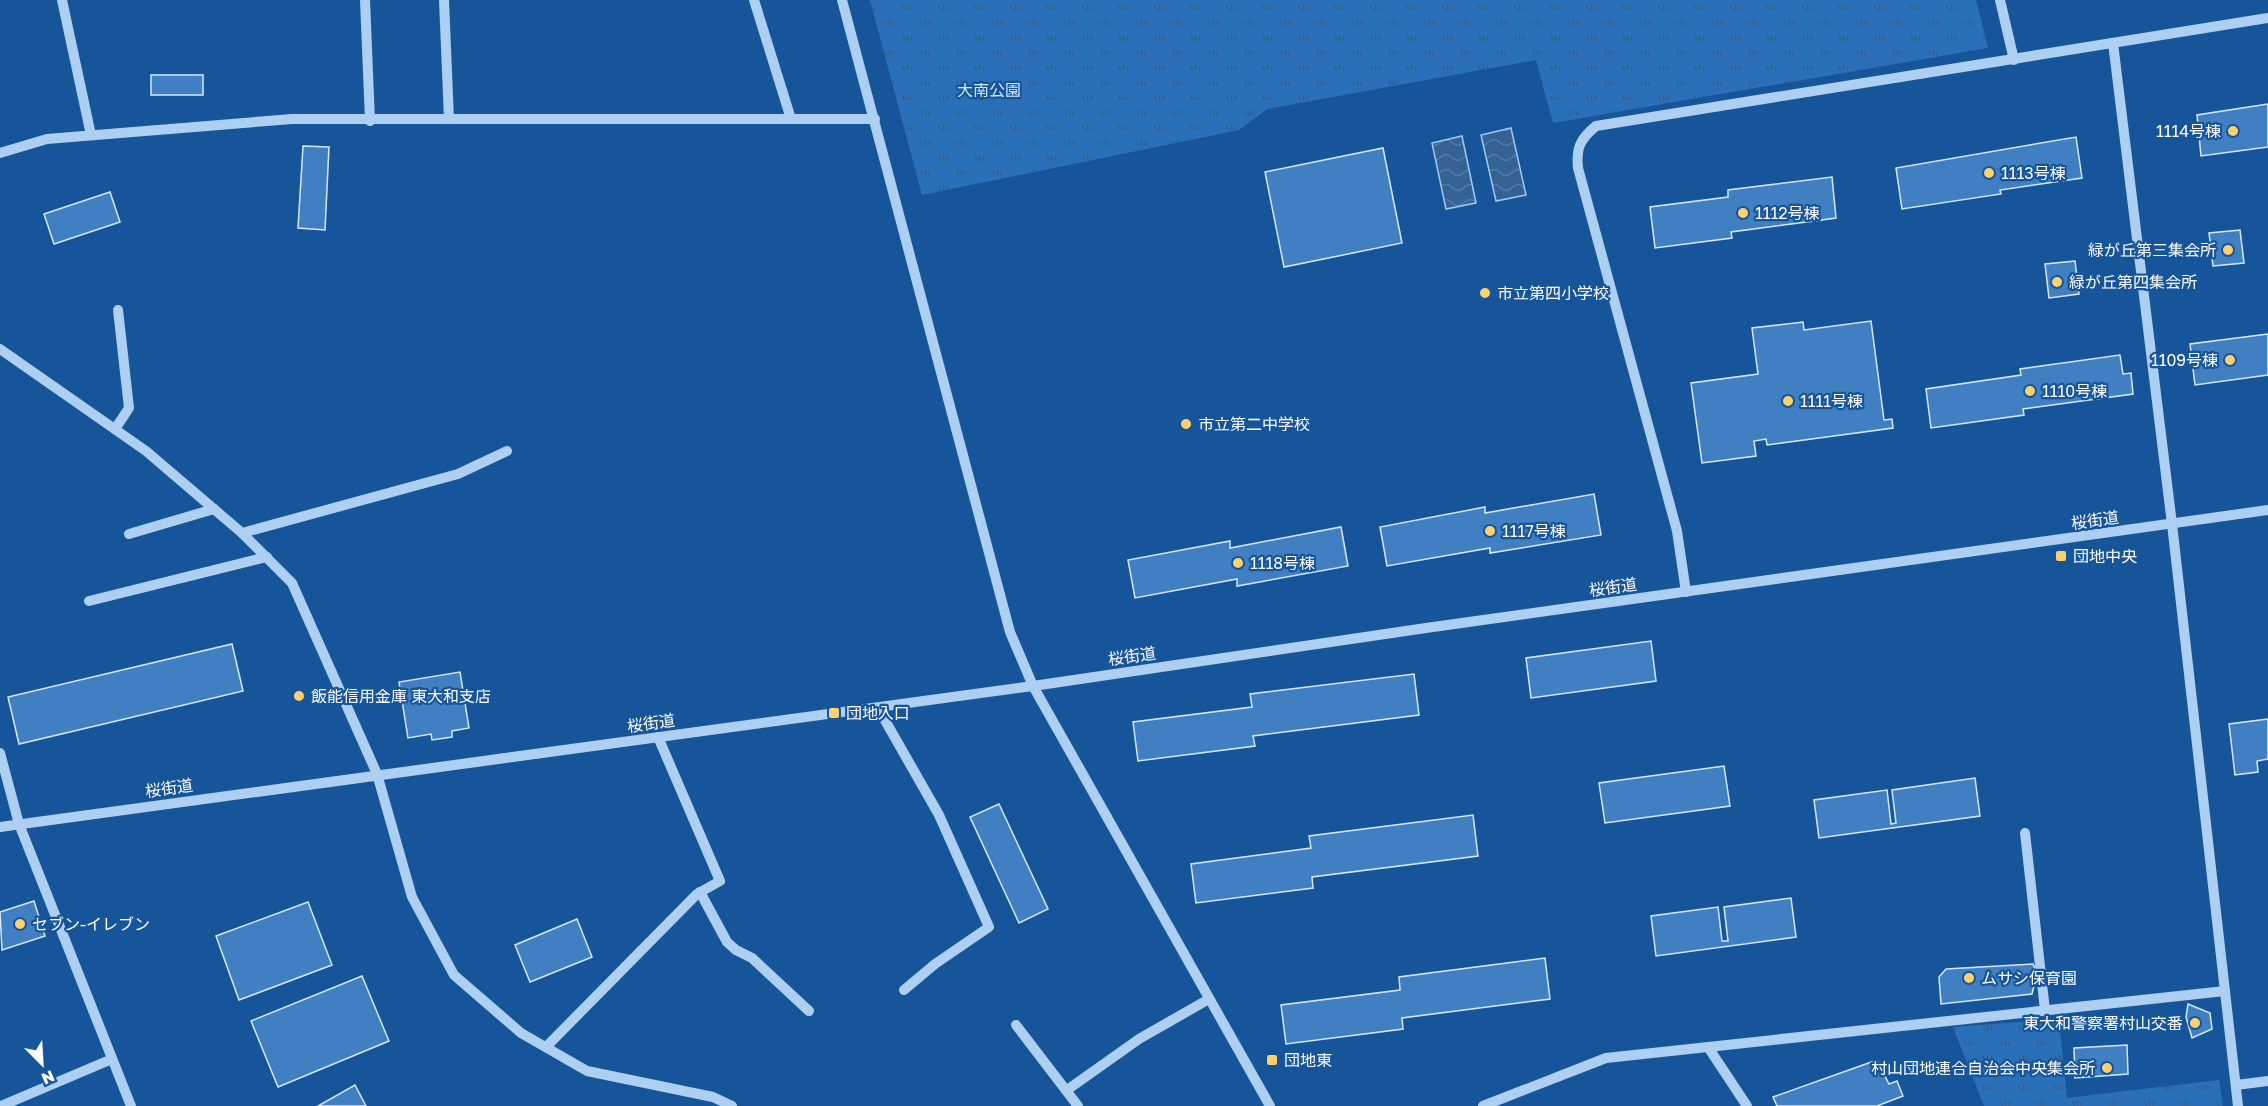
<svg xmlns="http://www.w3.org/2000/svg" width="2268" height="1106" font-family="'Golos Text','Noto Sans JP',sans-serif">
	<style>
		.park { fill: url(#park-tufts) }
		.water { fill: url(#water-waves); stroke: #a0caf4; stroke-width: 1.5 }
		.building { fill: #407fc2; stroke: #d5e8fc; stroke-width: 1.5 }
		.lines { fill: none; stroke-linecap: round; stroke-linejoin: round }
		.minor { stroke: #adcff2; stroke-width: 10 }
		.poi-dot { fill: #ffd06e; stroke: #17559b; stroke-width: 2 }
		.labels { text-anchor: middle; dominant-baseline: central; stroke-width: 4.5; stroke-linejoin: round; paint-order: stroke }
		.park-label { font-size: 16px; fill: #d5e8fc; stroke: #17559b }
		.poi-label { font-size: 16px; fill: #fff; stroke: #17559b; text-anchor: start }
		.street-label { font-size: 16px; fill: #fff; stroke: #17559b }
	</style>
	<defs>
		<pattern id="park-tufts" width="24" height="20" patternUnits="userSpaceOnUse" patternTransform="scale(1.5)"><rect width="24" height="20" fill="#2a70b9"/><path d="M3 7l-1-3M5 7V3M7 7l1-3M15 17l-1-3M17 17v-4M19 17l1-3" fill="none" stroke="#3d5c7d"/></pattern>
		<pattern id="water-waves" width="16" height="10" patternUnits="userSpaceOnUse" patternTransform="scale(1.5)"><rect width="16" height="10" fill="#356294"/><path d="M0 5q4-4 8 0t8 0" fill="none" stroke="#537aa4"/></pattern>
	</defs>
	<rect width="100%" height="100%" fill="#17559b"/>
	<g class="park">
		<path d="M870 0H1976L1988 48 1553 123 1536 60 1267 109 1239 130 922 195Z"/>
		<path d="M2059 1019 2067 1098 2219 1080 2223 1106H1984L1953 1027Z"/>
	</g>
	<g class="water">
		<path d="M1511 128 1526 195 1496 201 1481 135Z"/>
		<path d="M1462 136 1476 203 1446 209 1432 143Z"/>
	</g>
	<g class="building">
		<rect x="151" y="75" width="52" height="20"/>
		<path d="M2268 104V147L2201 156 2197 115Z"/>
		<path d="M2076 137 2082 178 2000 190 2001 194 1902 209 1896 168Z"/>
		<path d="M303 146 329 147 325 230 298 228Z"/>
		<path d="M1383 148 1402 243 1284 267 1265 172Z"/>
		<path d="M1832 177 1836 218 1731 232 1732 238 1655 248 1650 207 1728 197V190Z"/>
		<path d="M110 192 120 222 54 244 44 214Z"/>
		<path d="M2240 230 2244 263 2213 266 2209 233Z"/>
		<path d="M2075 261 2079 294 2049 298 2045 264Z"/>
		<path d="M1871 321 1884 420 1892 419 1893 428 1767 445 1766 439 1754 441 1756 456 1702 463 1691 383 1758 374 1752 328 1803 322 1804 330Z"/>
		<path d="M2268 334V375L2195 385 2190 344Z"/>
		<path d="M2120 355 2123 374 2131 373 2133 394 2023 409 2024 415 1931 428 1926 389 2021 375 2020 369Z"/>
		<path d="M1594 494 1601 535 1490 553V548L1387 566 1380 527 1485 507V513Z"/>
		<path d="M1341 527 1348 566 1237 586V579L1135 598 1128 560 1230 541V548Z"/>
		<path d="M1651 641 1656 681 1531 698 1526 658Z"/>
		<path d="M232 644 243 691 19 744 8 697Z"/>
		<path d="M460 672 469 728 452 731V737L432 740 431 734 408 738 399 682Z"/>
		<path d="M1414 674 1419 715 1253 736 1255 746 1138 761 1133 722 1252 707 1250 694Z"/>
		<path d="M2268 719V759L2257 761 2258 772 2235 775 2229 724Z"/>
		<path d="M1724 766 1730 806 1605 823 1599 783Z"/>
		<path d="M1975 778 1980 816 1819 838 1814 800 1887 790 1891 824 1896 823 1892 790Z"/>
		<path d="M999 804 1048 909 1019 923 970 817Z"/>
		<path d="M1473 815 1478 856 1312 877 1313 888 1196 903 1191 864 1311 848 1309 836Z"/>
		<path d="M1791 898 1796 937 1656 956 1651 916 1718 907 1722 941H1728L1724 907Z"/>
		<path d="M34 901 45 936 2 950 0 912Z"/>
		<path d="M308 902 332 965 239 1000 216 936Z"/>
		<path d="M577 919 592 957 530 982 515 945Z"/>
		<path d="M1545 958 1550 999 1402 1018 1403 1029 1286 1044 1281 1005 1400 990 1399 977Z"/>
		<path d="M2033 964 2037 973 2032 994 1941 1004 1939 977 1946 969Z"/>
		<path d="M362 976 389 1041 278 1087 251 1021Z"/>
		<path d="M2188 1004 2210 1013 2212 1029 2192 1038 2186 1017Z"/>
		<path d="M2127 1045 2128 1074 2075 1078 2074 1048Z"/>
		<path d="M1877 1060 1889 1084 1897 1081 1903 1096 1877 1106H1777L1773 1097Z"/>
		<path d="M355 1085 366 1106H318Z"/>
	</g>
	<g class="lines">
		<g class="minor">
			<path d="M62 0 91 135"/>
			<path d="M365 0 370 121"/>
			<path d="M444 0 449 119"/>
			<path d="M754 0 791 119"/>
			<path d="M842 0 1010 632 1033 686 1270 1106"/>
			<path d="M2000 0 2014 60"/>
			<path d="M2113 43 2172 524 2238 1106"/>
			<path d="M0 153 47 139 292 119H875"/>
			<path d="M0 349 146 451 242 533 292 583 377 774 412 897 454 975 521 1033 587 1071 713 1097 732 1106"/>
			<path d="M115 429 129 408 118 310"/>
			<path d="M242 533 458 474 507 451"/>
			<path d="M129 534 214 509"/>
			<path d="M1686 592 1677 531 1578 168C1576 148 1580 139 1596 126L2268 18"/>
			<path d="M89 601 267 557"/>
			<path d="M878 708 939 815 989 927 935 964 904 990"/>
			<path d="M0 753 19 824 131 1106"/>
			<path d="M0 827 1033 686 1426 628 2268 510"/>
			<path d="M2025 833 2045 1010"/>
			<path d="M700 892 727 942 736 950 752 958 809 1011"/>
			<path d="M1016 1025 1078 1106"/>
			<path d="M546 1047 697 894 720 881 658 737"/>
			<path d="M1708 1047 1747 1106"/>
			<path d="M2236 1085 2268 1081"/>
			<path d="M1067 1090 1139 1039 1209 999"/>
			<path d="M1 1106 112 1059"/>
			<path d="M1483 1106 1606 1058 2225 991"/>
		</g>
	</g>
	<g class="poi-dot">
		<circle cx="2233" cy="131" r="6"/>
		<circle cx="1989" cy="173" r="6"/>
		<circle cx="1743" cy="213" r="6"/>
		<circle cx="2228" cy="250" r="6"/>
		<circle cx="2057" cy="282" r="6"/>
		<circle cx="1485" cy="293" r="6"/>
		<circle cx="2230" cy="360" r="6"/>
		<circle cx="2030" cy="391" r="6"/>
		<circle cx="1788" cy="401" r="6"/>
		<circle cx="1186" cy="424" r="6"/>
		<circle cx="1490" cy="531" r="6"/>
		<rect x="2055" y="550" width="12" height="12" rx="3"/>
		<circle cx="1238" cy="563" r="6"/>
		<circle cx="299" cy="696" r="6"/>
		<rect x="828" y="707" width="12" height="12" rx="3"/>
		<circle cx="20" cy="924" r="6"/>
		<circle cx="1969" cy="978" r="6"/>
		<circle cx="2195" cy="1023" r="6"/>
		<rect x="1266" y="1054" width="12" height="12" rx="3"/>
		<circle cx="2107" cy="1068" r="6"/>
	</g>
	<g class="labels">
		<g class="park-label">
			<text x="989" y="90">大南公園</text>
		</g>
		<g class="poi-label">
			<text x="2221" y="131" text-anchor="end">1114号棟</text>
			<text x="2001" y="173">1113号棟</text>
			<text x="1755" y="213">1112号棟</text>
			<text x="2216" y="250" text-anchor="end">緑が丘第三集会所</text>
			<text x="2069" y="282">緑が丘第四集会所</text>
			<text x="1497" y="293">市立第四小学校</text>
			<text x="2218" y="360" text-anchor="end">1109号棟</text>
			<text x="2042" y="391">1110号棟</text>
			<text x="1800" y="401">1111号棟</text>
			<text x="1198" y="424">市立第二中学校</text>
			<text x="1502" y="531">1117号棟</text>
			<text x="2073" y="556">団地中央</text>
			<text x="1250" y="563">1118号棟</text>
			<text x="311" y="696">飯能信用金庫 東大和支店</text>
			<text x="846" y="713">団地入口</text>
			<text x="32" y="924">セブン-イレブン</text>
			<text x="1981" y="978">ムサシ保育園</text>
			<text x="2183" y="1023" text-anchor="end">東大和警察署村山交番</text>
			<text x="1284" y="1060">団地東</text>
			<text x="2095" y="1068" text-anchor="end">村山団地連合自治会中央集会所</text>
		</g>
		<g class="street-label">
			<text transform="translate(2095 520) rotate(-8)">桜街道</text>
			<text transform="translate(1613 587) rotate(-8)">桜街道</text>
			<text transform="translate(1132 656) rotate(-8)">桜街道</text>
			<text transform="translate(651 723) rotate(-8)">桜街道</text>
			<text transform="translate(169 788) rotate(-8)">桜街道</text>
		</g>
	</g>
	<g transform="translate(42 1064) rotate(156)" stroke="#17559b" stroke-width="4.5" paint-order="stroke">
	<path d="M0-4.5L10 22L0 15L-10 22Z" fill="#ffffff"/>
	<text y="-9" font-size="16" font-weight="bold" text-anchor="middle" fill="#ffffff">N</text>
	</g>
</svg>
